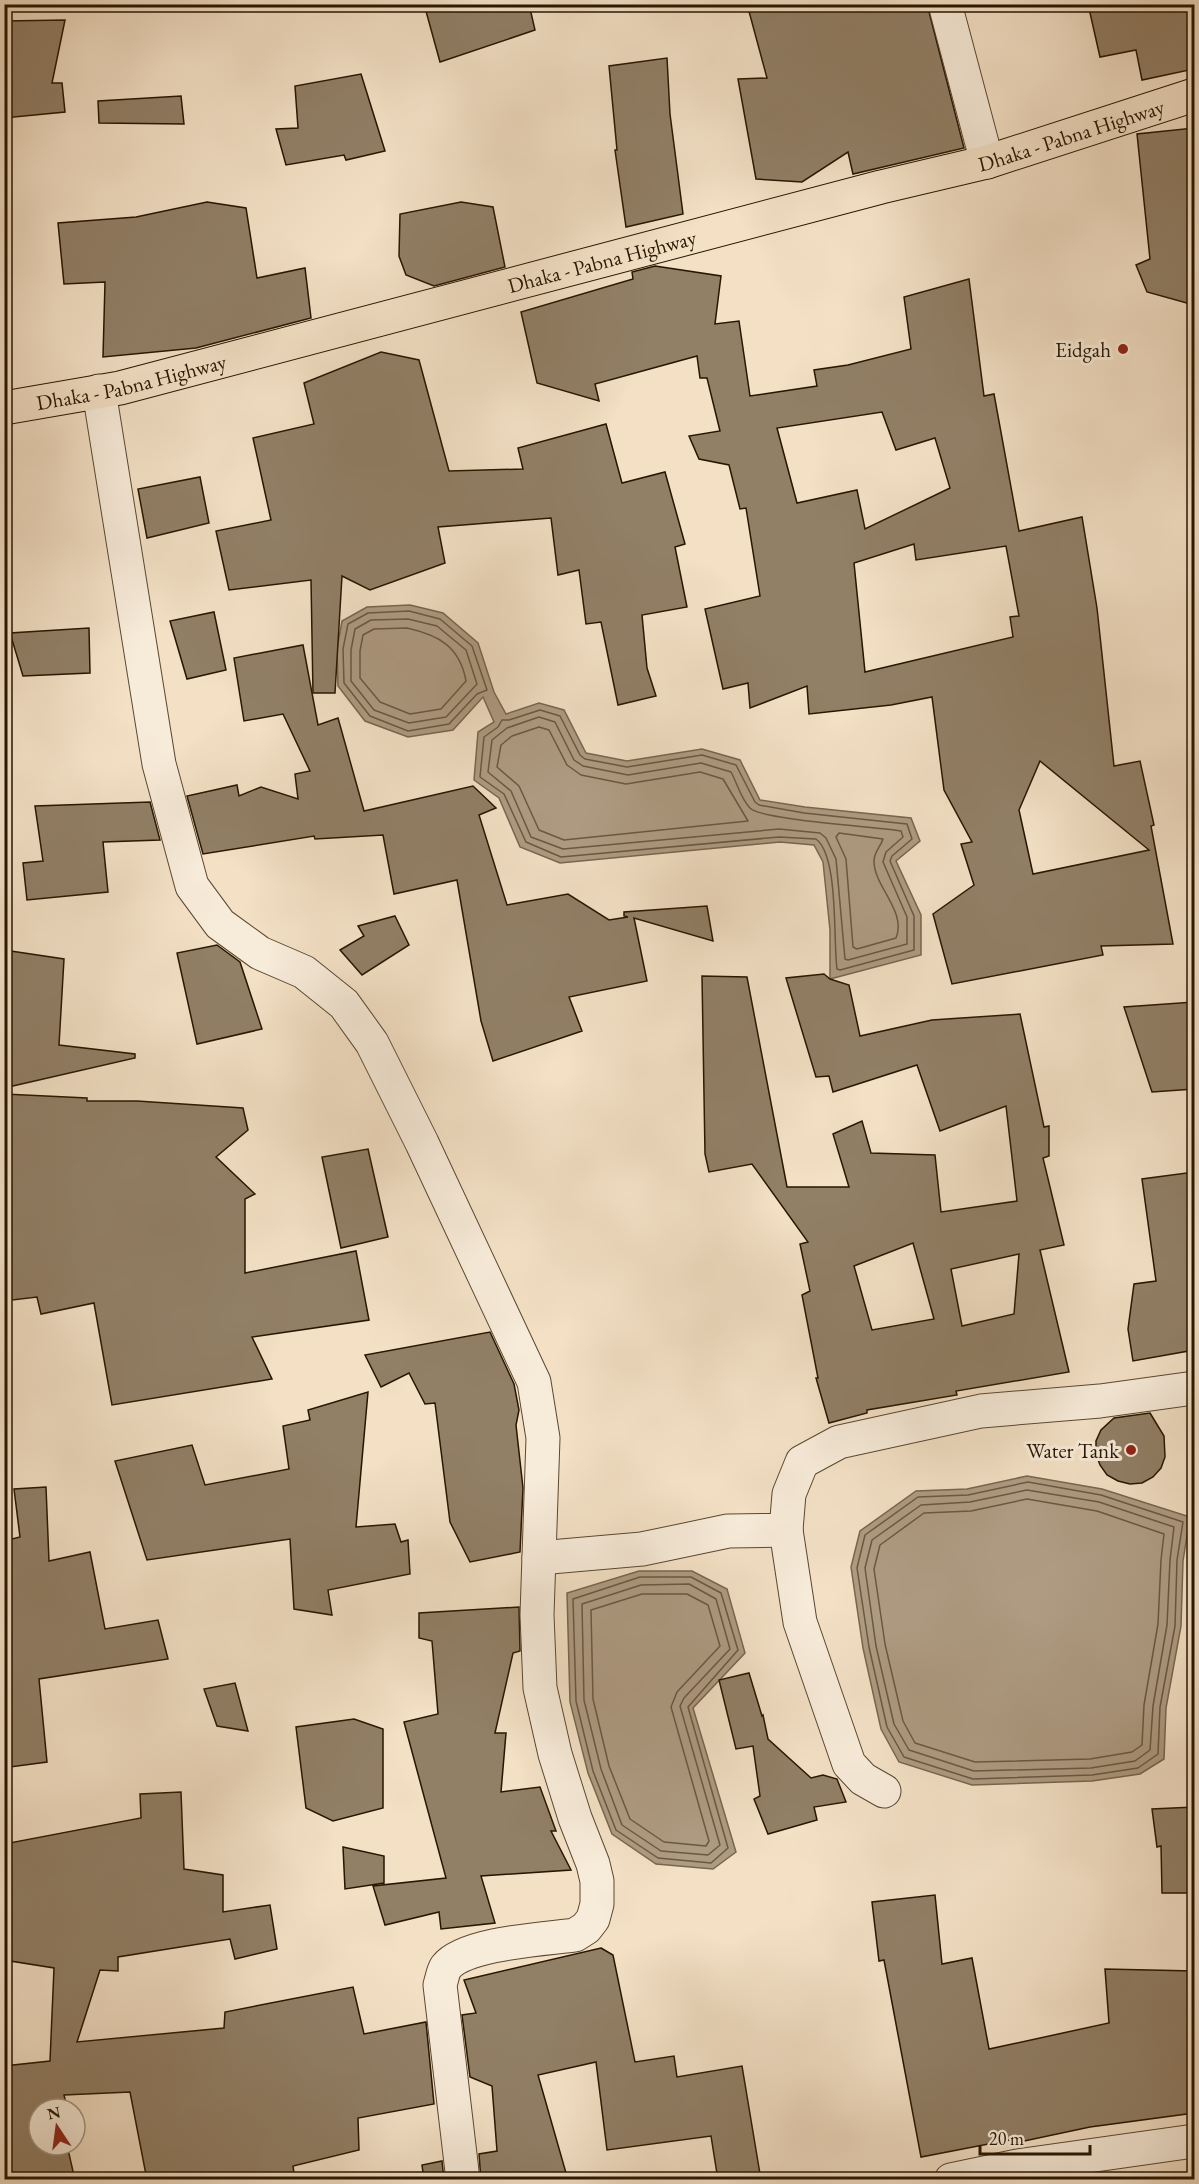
<svg xmlns="http://www.w3.org/2000/svg" width="1199" height="2184" font-family="'EB Garamond',serif">
	<style>
		.water { fill: #ae9b82; stroke: #78664e; stroke-width: 1.5 }
		.lines { fill: none; stroke-linecap: round; stroke-linejoin: round }
		.shore { stroke: #6a5841; stroke-width: 1.5 }
		.building { fill: #917f66; stroke: #271600; stroke-width: 1.5; fill-rule: evenodd }
		.minor-casing { stroke: #5a4831; stroke-width: 35 }
		.major-casing { stroke: #271600; stroke-width: 35 }
		.minor { stroke: #f7ebd9; stroke-width: 33 }
		.major { stroke: #f3e0c5; stroke-width: 33 }
		.poi-dot { fill: #8f2418; stroke: #f7ebd9; stroke-width: 2 }
		.labels { text-anchor: middle; dominant-baseline: central; stroke-width: 6; stroke-linejoin: round; paint-order: stroke }
		.street-label { font-size: 21px; fill: #271600; stroke: #f7ebd9 }
		.poi-label { font-size: 21px; fill: #271600; stroke: #f7ebd9; text-anchor: end }
	</style>
	<rect width="100%" height="100%" fill="#f3e0c5"/>
	<filter id="stains"><feTurbulence type="fractalNoise" baseFrequency=".00333" numOctaves="4"/><feColorMatrix values="0 0 0 0 .2 0 0 0 0 .09 0 0 0 0 .02 0 0 0 .5 -.17"/></filter>
	<radialGradient id="worn" r=".72"><stop offset=".6" stop-color="#630" stop-opacity="0"/><stop offset="1" stop-color="#630" stop-opacity=".3"/></radialGradient>
	<g class="water">
		<path d="M410 605 443 613 478 643 494 692 506 714 539 703 564 710 586 753 627 761 702 749 740 760 760 800 805 807 911 818 920 841 896 861 921 915V955L830 979V930L823 862 814 845 780 842 560 863 520 847 499 798 474 780 478 732 494 722 483 697 453 730 408 737 365 721 338 686 337 649 342 621 367 607Z"/>
		<path d="M1194 808V851L1188 813Z"/>
		<path d="M1027 1476 1102 1489 1190 1517 1183 1561 1181 1626 1166 1708 1164 1759 1140 1774 1092 1781 972 1785 899 1762 881 1729 863 1648 851 1567 860 1531 916 1491 967 1489Z"/>
		<path d="M639 1571H692L727 1589 745 1653 693 1708 736 1852 713 1869 656 1864 612 1834 588 1773 570 1702 567 1593Z"/>
	</g>
	<g class="lines">
		<g class="shore">
			<path d="M409 611 440 619 472 646 487 690 477 694 449 724 408 731 370 716 344 683 343 649 348 624 368 613Z"/>
			<path d="M408 619 437 626 466 650 477 684 446 717 409 723 374 710 351 681V650L355 629 371 620Z"/>
			<path d="M407 628C439 635 460 647 466 681L441 709 410 714 380 702 360 678V651L363 635 374 629Z"/>
			<path d="M540 710 560 716 580 755 585 759 627 767 702 755 736 765 755 802 759 805 804 813 907 824 912 839 892 856 890 861 914 916V950L840 970 837 969C833 941 839 856 816 839L779 837 561 857 526 842 504 794 480 777 484 737 498 727 502 720H509Z"/>
			<path d="M539 717 555 722 574 760 583 766 628 775 701 763 731 772C737 783 741 799 750 808 760 820 878 827 901 831L903 837 886 852 883 862 907 917V944L848 960 845 959 836 859 826 838 820 833 779 829 563 849 531 837 511 791 488 772 492 740 507 728Z"/>
			<path d="M539 727 549 730 567 765 581 775 626 784 700 772 723 779 748 821 564 840 539 830 519 786 497 767 501 745 512 736Z"/>
			<path d="M839 833 883 839C881 846 874 852 874 861 874 887 907 911 896 938L857 949 853 947 846 859 836 837Z"/>
			<path d="M1028 1482 1101 1495 1183 1522 1177 1560 1175 1626 1160 1707 1158 1754 1138 1768 1092 1775 973 1779 904 1757 887 1727 869 1647 857 1568 865 1535 918 1497 968 1495Z"/>
			<path d="M1027 1490 1099 1502 1174 1527 1170 1560 1167 1625 1153 1706 1150 1750 1135 1761 1091 1768 974 1771 909 1750 894 1724 876 1646 865 1568 872 1540 921 1505 970 1502Z"/>
			<path d="M1027 1499 1097 1511 1164 1534 1161 1560 1158 1624 1144 1705 1142 1745 1132 1752 1090 1759 975 1762 915 1743 903 1721 885 1644 874 1569 880 1545 924 1513 971 1511Z"/>
			<path d="M640 1577H691L721 1593 738 1650 688 1707 728 1848 711 1863 658 1858 616 1830 593 1771 576 1701 573 1599Z"/>
			<path d="M689 1584 716 1599 730 1649 684 1698 680 1706 720 1845 708 1855 661 1851 622 1825 601 1769 584 1700 582 1604 641 1585Z"/>
			<path d="M687 1594 708 1605 720 1646 677 1692 671 1707 709 1841 706 1846 664 1842 630 1819 609 1766 593 1699 591 1610 642 1594Z"/>
		</g>
	</g>
	<g class="building">
		<path d="M424 4H529L535 30 440 62Z"/>
		<path d="M747 4H927L964 148 853 174 848 152 802 182 756 179 738 79 767 78Z"/>
		<path d="M1088 4H1194V69L1142 80 1136 50 1100 57Z"/>
		<path d="M65 20 52 83H62L65 112 4 118V21Z"/>
		<path d="M667 58 670 114 683 214 626 227 615 150H617L609 66Z"/>
		<path d="M361 74 385 151 346 160 344 155 286 165 276 129 298 128 295 86Z"/>
		<path d="M181 96 184 124 99 123 98 101Z"/>
		<path d="M1194 128V305L1147 292 1136 265 1150 259 1137 134Z"/>
		<path d="M207 202 246 208 257 278 305 268 311 318 196 348 103 357 105 282 64 284 58 223 136 217Z"/>
		<path d="M461 202 493 207 505 267 434 286 406 275 399 256 400 214Z"/>
		<path d="M655 266 721 276 715 324 739 321 750 396 817 386 814 370 848 365 911 349 904 297 969 279 984 396 994 394 1019 531 1082 517 1097 608 1114 766 1140 761 1154 825 1151 826 1173 944 1101 946 1103 955 952 984 933 914 974 885 961 844 972 842 944 790 932 697 891 705 809 714 807 686 750 708 748 683 723 689 705 609 760 596 746 508 740 509 729 465 699 459 689 436 720 431 707 378H700L697 356 595 384 599 401 537 383 521 312 633 279 632 272ZM882 412 896 450 935 438 950 488 865 529 857 490 797 503 777 428ZM914 544 916 560 1006 546 1019 616 1010 617 1013 637 865 672 854 563ZM1040 761 1149 850 1033 874 1019 810Z"/>
		<path d="M381 352 419 360 449 471 523 469 518 448 606 424 622 483 665 472 685 544 675 547 687 607 642 615 647 668 656 696 618 705 601 622 586 624 579 570 558 575 551 518 438 527 445 563 370 590 342 576 335 693H313L311 580 229 590 216 531 271 520 253 438 314 424 304 383Z"/>
		<path d="M200 477 209 523 147 538 138 489Z"/>
		<path d="M214 612 226 670 187 679 170 621Z"/>
		<path d="M89 628 90 673 23 676 10 633Z"/>
		<path d="M303 645 318 725 338 718 364 811 473 786 496 808 479 815 507 905 568 894 609 920 628 917 624 916V912L707 906 713 941 634 918 647 981 569 997 582 1031 493 1061 481 1021 457 880 394 894 383 835 315 839 314 836 203 854 187 796 237 785 239 796 261 787 298 799 295 774 310 771 283 714 244 721 234 658Z"/>
		<path d="M150 802 160 840 103 842 108 892 27 900 23 863 43 861 35 806Z"/>
		<path d="M395 916 409 945 362 975 340 950 364 936 358 926Z"/>
		<path d="M217 945 240 962 262 1029 197 1044 177 953Z"/>
		<path d="M4 950 64 959 59 1045 135 1054V1058L4 1088Z"/>
		<path d="M824 974 830 979 849 985 860 1036 932 1020 1020 1014 1044 1127 1049 1126V1156L1043 1158 1064 1245 1040 1250 1069 1372 956 1391 957 1395 867 1410V1413L829 1423 816 1378H818L802 1295 810 1291 800 1244 808 1242 752 1164 709 1172 705 1154 702 976 747 977 787 1187H849L833 1134 862 1121 871 1153 935 1155 941 1212 1017 1201 1006 1106 940 1131 917 1065 833 1092 829 1076 816 1077 786 978ZM913 1243 934 1319 872 1330 854 1266ZM1019 1254 1014 1314 962 1326 951 1269Z"/>
		<path d="M1194 1002V1089L1152 1092 1124 1007Z"/>
		<path d="M4 1094 87 1098V1101H137L243 1108 248 1130 216 1157 255 1194 245 1199V1273L356 1251 369 1320 252 1337 272 1379 112 1405 94 1303 41 1314 37 1297 4 1301Z"/>
		<path d="M368 1149 388 1237 341 1248 322 1157Z"/>
		<path d="M1194 1172V1350L1133 1361 1128 1329 1134 1284 1156 1281 1142 1179Z"/>
		<path d="M490 1332 514 1384 519 1410 516 1425 523 1488 520 1552 470 1562 450 1522 435 1403 425 1404 409 1373 381 1387 365 1355Z"/>
		<path d="M368 1392 356 1527 395 1524 401 1542 408 1540 410 1574 328 1590 332 1615 294 1609 290 1539 147 1560 115 1461 192 1445 205 1485 289 1469 283 1426 310 1420 308 1410Z"/>
		<path d="M1150 1413 1164 1436 1165 1457 1161 1468 1153 1477 1142 1483 1130 1484 1118 1481 1107 1475 1100 1465 1096 1454V1441L1101 1430 1114 1418Z"/>
		<path d="M46 1487 49 1561 90 1552 105 1629 158 1620 168 1659 39 1679 47 1762 10 1767 4 1736V1541L20 1537 14 1489Z"/>
		<path d="M519 1607 520 1651 513 1653 495 1733H506L501 1792 540 1787 556 1831H551L571 1870 481 1876 495 1923 441 1929 439 1912 385 1925 373 1886 446 1878 404 1722 438 1714 432 1641 419 1638V1613Z"/>
		<path d="M749 1673 762 1716 763 1715 768 1739 811 1778 823 1775 837 1779 846 1802 814 1807 817 1820 768 1834 754 1799 760 1796 753 1746 736 1749 719 1680Z"/>
		<path d="M235 1683 248 1731 217 1726 204 1689Z"/>
		<path d="M354 1719 383 1729V1808L333 1821 306 1808 296 1727Z"/>
		<path d="M181 1792 184 1869 223 1875V1912L270 1905 277 1949 235 1959 230 1939 118 1957V1971L100 1970 77 2042 224 2028 225 2012 353 1987 364 2034 426 2022 434 2104 358 2118 359 2150 293 2166 295 2180H147L130 2092 64 2095 67 2108 39 2109V2145H67L75 2180H4V2066L50 2061 54 1968 4 1960V1844L141 1818 140 1794Z"/>
		<path d="M1194 1807V1893H1162L1161 1846 1157 1847 1152 1809Z"/>
		<path d="M343 1847 384 1856V1883L345 1889Z"/>
		<path d="M935 1895 942 1964 972 1958 989 2049 1109 2023 1105 1969 1194 1971V2113L1090 2127 1015 2143 1014 2139 921 2157 884 1960 879 1961 872 1902Z"/>
		<path d="M601 1948 613 1955 635 2062 674 2056 677 2077 742 2066 761 2180H718L711 2136 607 2150 596 2062 538 2075 568 2180H481L479 2154 497 2151 492 2086 470 2077 462 2015 476 2013 464 1980Z"/>
		<path d="M442 2161 444 2180H424L422 2165Z"/>
	</g>
	<g class="lines">
		<defs>
			<g id="minor">
				<path d="M945 4 987 162"/>
				<path d="M99 391 159 764 192 886 220 924 260 953 304 972 344 1004 372 1043 422 1143 534 1382 543 1438 537 1615 540 1688 555 1754 575 1818 593 1864 597 1881V1904L593 1919 586 1928 575 1935C545 1939 465 1943 446 1967 443 1971 442 1979 440 1985L463 2180"/>
				<path d="M786 1530 800 1622 849 1764 863 1779 884 1791"/>
				<path d="M539 1558 642 1549 728 1531 786 1530 789 1494 802 1462 839 1442 981 1411 1100 1401 1194 1388"/>
				<path d="M951 2180 1018 2166 1194 2141"/>
			</g>
			<g id="major">
				<path id="s1" d="M4 408 120 388 881 187 987 162 1194 95"/>
			</g>
		</defs>
		<use href="#minor" class="minor-casing"/>
		<use href="#major" class="major-casing"/>
		<use href="#minor" class="minor"/>
		<use href="#major" class="major"/>
	</g>
	<g class="poi-dot">
		<circle cx="1123" cy="349" r="6"/>
		<circle cx="1131" cy="1450" r="6"/>
	</g>
	<g class="labels">
		<g class="street-label">
			<text stroke="none"><textPath href="#s1" startOffset="1102">Dhaka - Pabna Highway</textPath></text>
			<text stroke="none"><textPath href="#s1" startOffset="616">Dhaka - Pabna Highway</textPath></text>
			<text stroke="none"><textPath href="#s1" startOffset="130">Dhaka - Pabna Highway</textPath></text>
		</g>
		<g class="poi-label">
			<text x="1111" y="349">Eidgah</text>
			<text x="1119" y="1450">Water Tank</text>
		</g>
	</g>
	<rect width="1199" height="2184" fill="none" stroke="#f3e0c5" stroke-width="24"/>
	<rect x="6" y="6" width="1187" height="2172" fill="none" stroke="#271600" stroke-width="3"/>
	<rect x="12" y="12" width="1175" height="2160" fill="none" stroke="#271600" stroke-width="1.5"/>
	<g transform="translate(57 2127) rotate(347)"><circle r="28" fill="#f7ebd9" stroke="#a49682" stroke-width="1.5"/>
	<path d="M0-4.5L10 22L0 15L-10 22Z" fill="#8f2418"/>
	<text y="-9" font-size="16" font-weight="bold" text-anchor="middle" fill="#271600">N</text>
	</g>
	<path d="M980 2145v9h110v-9" fill="none" stroke="#271600" stroke-width="3"/>
	<text x="989" y="2145" font-size="18" fill="#271600" stroke="#f7ebd9" stroke-width="4.5" paint-order="stroke">20 m</text>
	<rect width="100%" height="100%" filter="url(#stains)"/>
	<rect width="100%" height="100%" fill="url(#worn)"/>
</svg>
